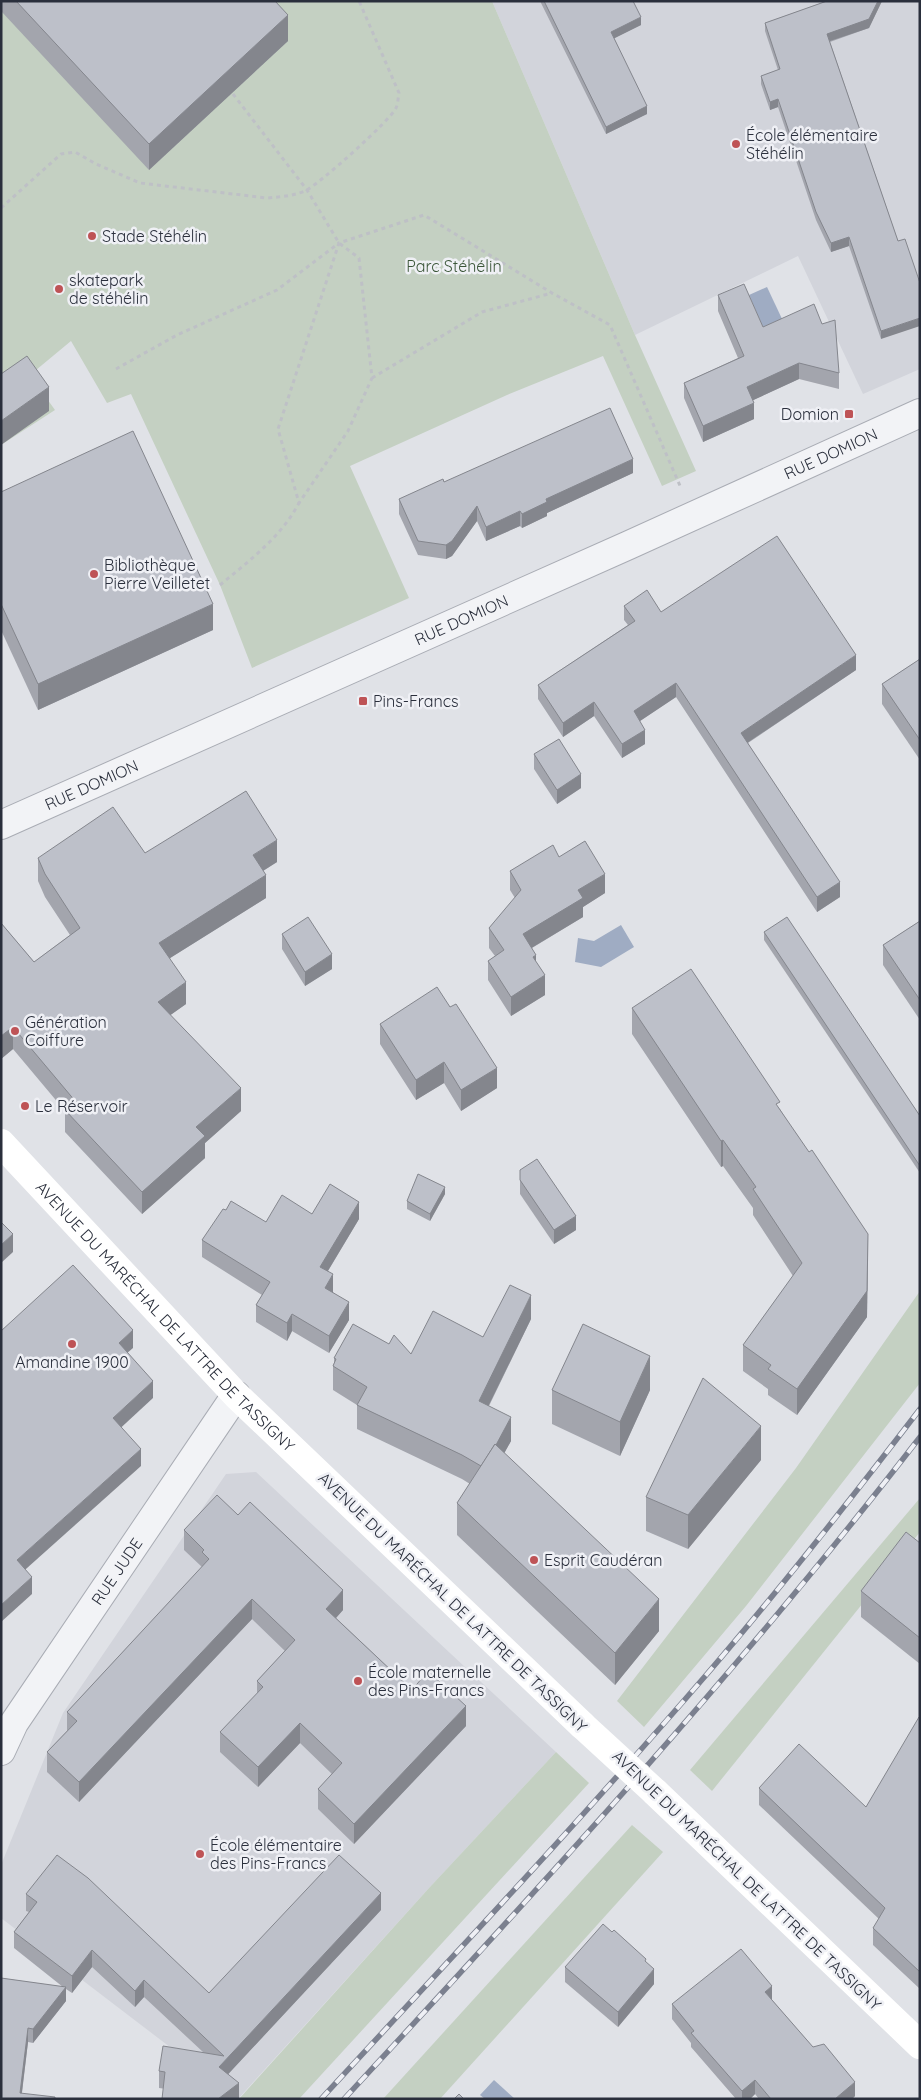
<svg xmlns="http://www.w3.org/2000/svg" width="921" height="2100" font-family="Quicksand,sans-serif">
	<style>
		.built { fill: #d2d4db }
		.green { fill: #c4d0c2 }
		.water { fill: #9facc3 }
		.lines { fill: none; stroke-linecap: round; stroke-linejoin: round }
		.street-casing { stroke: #a9acb4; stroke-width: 30 }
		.path { stroke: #bec0c6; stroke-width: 3; stroke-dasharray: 4 4; stroke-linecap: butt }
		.street { stroke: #f2f3f6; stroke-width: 28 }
		.secondary { stroke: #fff; stroke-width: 28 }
		.rail-casing { stroke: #7b808f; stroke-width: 5.5 }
		.rail { stroke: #eff0f5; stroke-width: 4; stroke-dasharray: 11; stroke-linecap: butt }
		.secondary-bridge { stroke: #fff; stroke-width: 28 }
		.wall { fill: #a3a5ad }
		.shaded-wall { fill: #84868d }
		.building { fill: #bdc0c9; stroke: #84868d }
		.poi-dot { fill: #be5356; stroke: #eff0f5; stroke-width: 2 }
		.labels { text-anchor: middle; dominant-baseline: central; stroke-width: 5; stroke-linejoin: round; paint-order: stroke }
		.poi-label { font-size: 16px; fill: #2a2f3c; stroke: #eff0f5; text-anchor: start }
		.park-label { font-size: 16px; fill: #3b5639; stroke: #eff0f5 }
		.street-label { font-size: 16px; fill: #2a2f3c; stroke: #eff0f5 }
	</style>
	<rect width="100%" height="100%" fill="#e0e2e7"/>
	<g class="built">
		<path d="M492 1H920V369L863 394 798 256 635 335Z"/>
		<path d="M256 1472 556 1752 429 1888 238 2099 1 1918V1865L63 1713 226 1474Z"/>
	</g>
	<g class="green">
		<path d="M1 1H492L635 335 696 471 662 486 603 356 507 395 350 466 409 598 252 668 220 585 131 394 107 403 71 341 30 375 55 410 1 445Z"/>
		<path d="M920 1291V1383L746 1606 644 1727 617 1701 796 1468Z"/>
		<path d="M920 1498V1532L712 1791 690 1770Z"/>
		<path d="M556 1752 589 1783 299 2099H239L429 1888Z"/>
		<path d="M632 1825 663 1852 440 2099H383Z"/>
	</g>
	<g class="water">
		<path d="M767 287 783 321 764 330 749 295Z"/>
		<path d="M621 925 634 947 601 967 575 962 578 938 594 941Z"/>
		<path d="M494 2080 515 2099H485L480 2095Z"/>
	</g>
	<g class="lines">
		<defs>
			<g id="street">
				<path id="s1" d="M1 825 629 545 920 413"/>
				<path id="s2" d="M1 1751 14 1723 236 1395"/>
			</g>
		</defs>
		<use href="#street" class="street-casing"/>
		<g class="path">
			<path d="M233 94 307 190 339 243 359 258 372 378 348 431 299 503"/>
			<path d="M1 208 61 154 75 152 96 164 140 183 267 198C281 197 292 196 305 191 318 185 390 121 396 108 398 104 398 98 399 93L359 1"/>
			<path d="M116 369 177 335 277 290 339 243"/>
			<path d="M372 378 482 312 552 293"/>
			<path d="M220 585C249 561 281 537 299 503L278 429 339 243 424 215 552 293 610 325 681 488"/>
		</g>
		<use href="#street" class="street"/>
		<g class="secondary">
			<path id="s3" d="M1 1143 236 1395 582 1725"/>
			<path d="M655 1792 920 2045"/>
		</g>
		<defs>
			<g id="rail">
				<path d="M321 2099C451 1958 582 1819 707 1674 781 1588 851 1499 920 1409"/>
				<path d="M344 2099C543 1884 741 1669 920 1437"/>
			</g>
		</defs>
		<use href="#rail" class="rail-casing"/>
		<use href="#rail" class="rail"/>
		<path class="secondary-bridge" d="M582 1725 655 1792"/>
	</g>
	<g class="wall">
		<path d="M1 1H275L288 41 149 170 1 11Z"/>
		<path d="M540 1H633L641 25 614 38 647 114 606 134Z"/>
		<path d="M827 1H882L869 28 830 42 898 241 881 339 849 246 831 252 816 220 778 107 770 110 761 84V76L778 70 765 31V23Z"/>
		<path d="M718 295 763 327 839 373V389L799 379 753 400 754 419 703 442 684 398V383L738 358 718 311Z"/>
		<path d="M633 473 547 513V516L522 528 520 526 486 541 477 521 452 556 446 559 418 555 399 514V499L444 482Z"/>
		<path d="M1 492 213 630 38 710 1 630Z"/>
		<path d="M624 606 661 612 856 670 748 743 840 897 817 912 676 697 640 721 645 744 622 758 594 716 563 737 538 699V685L628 625 624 620Z"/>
		<path d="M920 659V760L882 704V684Z"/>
		<path d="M534 754 581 788 557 804 534 769Z"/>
		<path d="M145 853 277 862 263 871 266 898 170 958 186 1004 170 1015 241 1111 205 1143V1158L142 1214 65 1132V1111L13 1049 1 1059V923L34 962 70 935 45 897 38 881V858Z"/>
		<path d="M559 857 605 893 583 907V917L532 948 545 995 511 1016 488 980V961L495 956 489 948V928L515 898 510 890V871Z"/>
		<path d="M920 921V1020L883 965V945Z"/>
		<path d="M764 932 920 1116V1173L764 940Z"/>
		<path d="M282 934 332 969 305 986 282 949Z"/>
		<path d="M450 1007 497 1088 461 1111 444 1083 416 1100 380 1044V1024Z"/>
		<path d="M632 1008 780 1109 868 1260 867 1317 797 1415 768 1395V1389L743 1371V1345L793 1276 753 1215V1208L723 1166 721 1167 632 1034Z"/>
		<path d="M520 1170 576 1230 554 1244 520 1194Z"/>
		<path d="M445 1194 430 1221 407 1209V1201Z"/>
		<path d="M226 1210 266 1222 312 1214 359 1219 328 1271 333 1292 349 1320 329 1353 292 1331 287 1341 256 1322V1305L262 1295 202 1257V1240Z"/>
		<path d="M531 1319 489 1406 511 1441 504 1453 659 1631 615 1685 457 1535V1503L470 1484 462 1479 357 1429V1405L333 1390V1366L334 1363V1358L389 1344 411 1354 483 1337Z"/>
		<path d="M552 1390H650L620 1456 552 1424Z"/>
		<path d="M761 1460 688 1549 646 1531V1497Z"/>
		<path d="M238 1515 343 1610 336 1618 412 1690 466 1726 354 1844 318 1809V1789L332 1774 300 1743 258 1787 220 1752V1732L257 1694V1681L285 1651 252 1619 79 1802 47 1772V1752L67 1731V1712L202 1567 184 1550V1530Z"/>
		<path d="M920 1543V1664L861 1617V1591Z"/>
		<path d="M920 1718V1989L873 1945V1928L879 1919 759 1805V1788L866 1807Z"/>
		<path d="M26 1894 209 1993 381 1910 228 2074 239 2099 159 2088V2071L203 2052 144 1997 135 2007 92 1967 72 1993 66 1989V2001L33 2043 28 2042 22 2093 1 2099V1978L63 1987 14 1948V1932L29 1912 26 1911Z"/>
		<path d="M646 1963 654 1984 618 2027 565 1982V1967Z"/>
		<path d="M772 2000 855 2096 852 2099H759L755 2094 750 2099H736L691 2047V2043L672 2019V2004Z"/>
	</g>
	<g class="shaded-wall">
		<path d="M878 1H882L869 28 827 42V34Z"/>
		<path d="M288 15V41L149 170V144Z"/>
		<path d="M641 17V25L611 40V32Z"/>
		<path d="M778 99V107L770 110V102Z"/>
		<path d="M647 106V114L606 134V127Z"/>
		<path d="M849 237V246L831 252V243Z"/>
		<path d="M920 318V326L881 339V331Z"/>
		<path d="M799 363V379L747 403V387Z"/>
		<path d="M49 387V411L1 445V421Z"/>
		<path d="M754 403V419L703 442V426Z"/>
		<path d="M633 459V473L547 513V516L522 528V514L546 499Z"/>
		<path d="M477 506V521L452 556 446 559V545Z"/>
		<path d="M520 511V526L486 541V527Z"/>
		<path d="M213 604V630L38 710V684Z"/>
		<path d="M856 655V670L741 747V733Z"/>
		<path d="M676 683V697L634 725V711Z"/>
		<path d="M594 702V716L563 737V723Z"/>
		<path d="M645 730V744L622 758V744Z"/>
		<path d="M581 774V788L557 804V790Z"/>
		<path d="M277 840V862L253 877V855Z"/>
		<path d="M605 874V893L583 907V917L523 953V934L578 890Z"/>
		<path d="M266 875V898L159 965V943Z"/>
		<path d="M840 882V897L817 912V897Z"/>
		<path d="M332 954V969L305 986V972Z"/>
		<path d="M536 955V974L533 957Z"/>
		<path d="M545 975V995L511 1016V997Z"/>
		<path d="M186 982V1004L158 1024V1002Z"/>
		<path d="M13 1027V1049L1 1059V1036Z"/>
		<path d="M444 1062V1083L416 1100V1080Z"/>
		<path d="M497 1068V1088L461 1111V1090Z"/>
		<path d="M241 1088V1111L205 1143V1158L142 1214V1192L196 1127Z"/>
		<path d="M723 1140V1166L721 1167V1141Z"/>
		<path d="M445 1187V1194L430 1221V1214Z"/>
		<path d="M359 1202V1219L320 1284V1267Z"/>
		<path d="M576 1216V1230L554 1244V1230Z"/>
		<path d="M13 1234V1252L1 1263V1245Z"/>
		<path d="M868 1234 867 1317 797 1415V1389Z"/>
		<path d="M333 1274V1292L325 1305V1288Z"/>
		<path d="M531 1295V1319L479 1425V1401Z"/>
		<path d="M349 1302V1320L329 1353V1336Z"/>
		<path d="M292 1314V1331L287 1341V1323Z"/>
		<path d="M133 1330V1348L119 1360V1343Z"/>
		<path d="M650 1356V1390L620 1456V1422Z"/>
		<path d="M153 1381V1398L113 1435V1418Z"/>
		<path d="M511 1417V1441L483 1492V1468Z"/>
		<path d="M761 1426V1460L688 1549V1515Z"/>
		<path d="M141 1449V1466L17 1577V1560Z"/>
		<path d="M32 1577V1594L1 1622V1605Z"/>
		<path d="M343 1590V1610L326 1629V1609Z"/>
		<path d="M252 1599V1619L79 1802V1782Z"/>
		<path d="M659 1599V1631L615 1685V1653Z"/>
		<path d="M466 1706V1726L354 1844V1824Z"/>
		<path d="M300 1723V1743L258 1787V1767Z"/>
		<path d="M381 1893V1910L219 2084V2067Z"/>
		<path d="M92 1950V1967L72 1993V1976Z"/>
		<path d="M654 1969V1984L618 2027V2012Z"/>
		<path d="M144 1980V1997L135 2007V1991Z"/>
		<path d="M772 1986V2001L765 1992Z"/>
		<path d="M66 1987V2001L33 2043V2029Z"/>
		<path d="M28 2028V2042L21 2099 20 2093Z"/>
		<path d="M755 2080V2094L750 2099H742V2091Z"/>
		<path d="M855 2082V2096L852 2099H835Z"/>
		<path d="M239 2083V2099H218Z"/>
	</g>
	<g class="building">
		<path d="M16 1H275L288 15 149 144Z"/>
		<path d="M544 1H633L641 17 611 32 647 106 606 127Z"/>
		<path d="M827 1H878L869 19 827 34 898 241 905 239 920 283V318L881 331 849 237 831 243 816 212 778 99 770 102 761 76 780 69 765 23Z"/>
		<path d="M744 284 763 327 814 304 822 324 835 320 839 373 799 363 747 387 754 403 703 426 684 383 744 356 718 295Z"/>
		<path d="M27 356 49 387 1 421V374Z"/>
		<path d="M610 408 633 459 546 499 547 502 522 514 520 511 486 527 477 506 452 541 446 545 418 541 399 499 443 479 444 482Z"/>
		<path d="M133 431 213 604 38 684 1 604V492Z"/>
		<path d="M777 536 856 655 741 733 840 882 817 897 676 683 634 711 645 730 622 744 594 702 563 723 538 685 635 621 624 606 647 590 661 612Z"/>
		<path d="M920 659V740L882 684Z"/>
		<path d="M559 739 581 774 557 790 534 754Z"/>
		<path d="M246 791 277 840 253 855 266 875 159 943 186 982 158 1002 241 1088 196 1127 205 1136 142 1192 65 1110 76 1102 13 1027 1 1036V923L34 962 80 928 45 874 38 858 113 807 145 853Z"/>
		<path d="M585 841 605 874 578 890 583 898 523 934 536 955 533 957 545 975 511 997 488 961 504 950 489 928 521 890 510 871 553 845 559 857Z"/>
		<path d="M308 917 332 954 305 972 282 934Z"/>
		<path d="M787 917 920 1116V1166L764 932Z"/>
		<path d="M920 921V1000L883 945Z"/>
		<path d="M691 969 780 1102 776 1104 809 1152 812 1150 868 1234 867 1291 797 1389 768 1369 771 1365 743 1345 802 1263 753 1189 756 1187 723 1140 721 1141 632 1008Z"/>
		<path d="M437 987 450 1007 456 1004 497 1068 461 1090 444 1062 416 1080 380 1024Z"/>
		<path d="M537 1159 576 1216 554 1230 520 1180V1170Z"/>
		<path d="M418 1174 445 1187 430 1214 407 1201Z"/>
		<path d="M330 1184 359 1202 320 1267 333 1274 325 1288 349 1302 329 1336 292 1314 287 1323 256 1305 270 1282 202 1240 223 1209 226 1210 231 1201 266 1222 282 1195 312 1214Z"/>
		<path d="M1 1222 13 1234 1 1245Z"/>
		<path d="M73 1265 133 1330 119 1343 153 1381 113 1418 141 1449 17 1560 32 1577 1 1605V1331Z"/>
		<path d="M510 1285 531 1295 479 1401 511 1417 496 1445 495 1444 481 1466 462 1455 357 1405 367 1387 333 1366 336 1359 334 1358 353 1324 389 1344 394 1335 411 1354 433 1311 483 1337Z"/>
		<path d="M583 1324 650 1356 620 1422 552 1390Z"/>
		<path d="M703 1378 761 1426 688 1515 646 1497Z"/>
		<path d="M495 1444 659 1599 615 1653 457 1503Z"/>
		<path d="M217 1495 238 1515 250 1502 343 1590 326 1609 412 1690 428 1671 466 1706 354 1824 318 1789 342 1763 300 1723 258 1767 220 1732 263 1687 257 1681 295 1640 252 1599 79 1782 47 1752 77 1721 67 1712 209 1559 202 1552 204 1550 184 1530Z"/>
		<path d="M906 1532 920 1543V1638L861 1591Z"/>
		<path d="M919 1717 920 1718V1972L873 1928 885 1908 759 1788 799 1744 866 1807Z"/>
		<path d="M57 1855 88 1878 209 1993 339 1855 381 1893 219 2067 239 2083 218 2099H162L165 2072 159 2071 163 2046 224 2056 144 1980 135 1991 92 1950 72 1976 14 1932 37 1902 26 1894Z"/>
		<path d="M603 1924 612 1932 614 1930 646 1959 645 1961 654 1969 618 2012 565 1967Z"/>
		<path d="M741 1949 772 1986 765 1992 813 2047 824 2044 855 2082 835 2099H771L755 2080 742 2091 691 2033 694 2031 672 2004Z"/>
		<path d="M1 1978 66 1987 33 2029 28 2028 20 2093 55 2097V2099H1Z"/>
		<path d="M459 2094 464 2099H454Z"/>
	</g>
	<g class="poi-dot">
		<circle cx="736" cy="144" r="5"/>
		<circle cx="92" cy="236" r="5"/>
		<circle cx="59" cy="289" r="5"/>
		<rect x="844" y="409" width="10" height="10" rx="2.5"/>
		<circle cx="94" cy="574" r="5"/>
		<rect x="358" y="696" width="10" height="10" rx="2.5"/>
		<circle cx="15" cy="1031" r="5"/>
		<circle cx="25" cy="1106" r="5"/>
		<circle cx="72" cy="1344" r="5"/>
		<circle cx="534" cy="1560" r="5"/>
		<circle cx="358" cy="1681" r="5"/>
		<circle cx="200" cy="1854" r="5"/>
	</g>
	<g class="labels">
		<g class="poi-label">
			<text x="746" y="135">École élémentaire<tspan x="746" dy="18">Stéhélin</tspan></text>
			<text x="102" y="236">Stade Stéhélin</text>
			<text x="69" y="280">skatepark<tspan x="69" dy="18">de stéhélin</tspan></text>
			<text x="839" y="414" text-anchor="end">Domion</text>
			<text x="104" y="565">Bibliothèque<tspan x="104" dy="18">Pierre Veilletet</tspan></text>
			<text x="373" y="701">Pins-Francs</text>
			<text x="25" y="1022">Génération<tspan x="25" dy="18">Coiffure</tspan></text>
			<text x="35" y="1106">Le Réservoir</text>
			<text x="72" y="1362" text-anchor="middle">Amandine 1900</text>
			<text x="544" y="1560">Esprit Caudéran</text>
			<text x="368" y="1672">École maternelle<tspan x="368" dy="18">des Pins-Francs</tspan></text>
			<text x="210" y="1845">École élémentaire<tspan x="210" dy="18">des Pins-Francs</tspan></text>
		</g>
		<g class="park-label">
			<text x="454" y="266">Parc Stéhélin</text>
		</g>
		<g class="street-label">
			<text stroke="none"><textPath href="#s1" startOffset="909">RUE DOMION</textPath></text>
			<text stroke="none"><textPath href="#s1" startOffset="504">RUE DOMION</textPath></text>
			<text stroke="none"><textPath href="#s1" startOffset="99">RUE DOMION</textPath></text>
			<text stroke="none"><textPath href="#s3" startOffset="239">AVENUE DU MARÉCHAL DE LATTRE DE TASSIGNY</textPath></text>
			<text stroke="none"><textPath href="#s2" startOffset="214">RUE JUDE</textPath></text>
			<text transform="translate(453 1602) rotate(44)">AVENUE DU MARÉCHAL DE LATTRE DE TASSIGNY</text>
			<text transform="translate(747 1880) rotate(44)">AVENUE DU MARÉCHAL DE LATTRE DE TASSIGNY</text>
		</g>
	</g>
	<rect width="921" height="2100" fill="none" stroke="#2a2f3c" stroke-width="5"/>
</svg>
